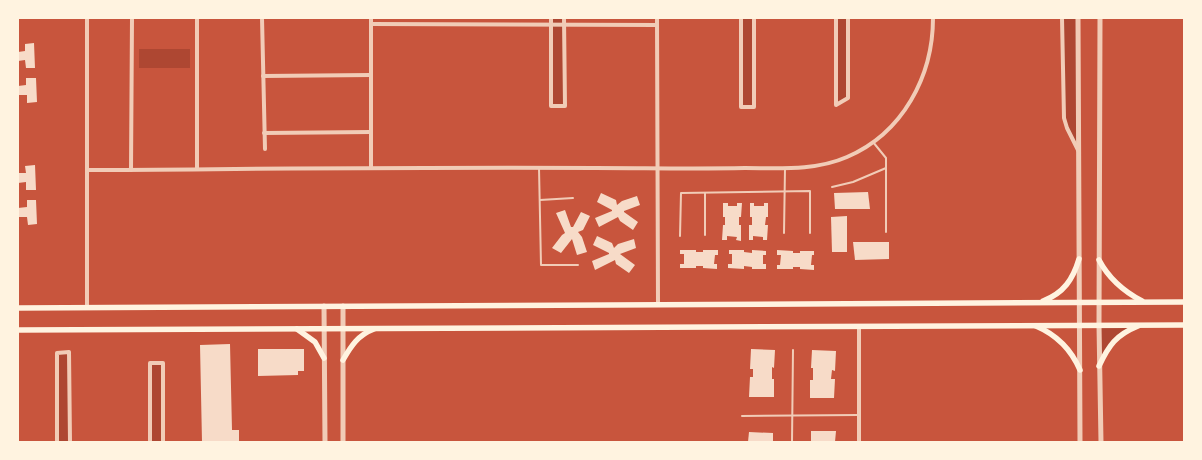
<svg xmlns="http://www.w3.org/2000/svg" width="1202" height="460" font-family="'IBM Plex Sans',sans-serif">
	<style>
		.green { fill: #ae4732 }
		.building { fill: #f7dbc8 }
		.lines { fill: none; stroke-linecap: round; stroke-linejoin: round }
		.service { stroke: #f1ccb7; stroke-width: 2 }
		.minor { stroke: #f1ccb7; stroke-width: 4 }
		.tertiary { stroke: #f1ccb7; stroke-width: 5 }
		.secondary { stroke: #fff3e0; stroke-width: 5.5 }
	</style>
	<rect width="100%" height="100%" fill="#c8553d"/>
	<g class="green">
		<path d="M551 18H564L565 106H551Z"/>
		<rect x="741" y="18" width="13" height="89"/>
		<path d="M836 18H848V98L836 105Z"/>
		<path d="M1062 18H1078L1079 151 1064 118Z"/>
		<rect x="139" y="49" width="51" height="19"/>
		<path d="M1099 325H1140L1115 339 1099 366Z"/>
		<path d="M69 352 70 442H57V353Z"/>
		<rect x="150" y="363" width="13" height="79"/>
	</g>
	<g class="building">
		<path d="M34 43 35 68H26L25 60 18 61V52L25 51V44Z"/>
		<path d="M26 78H36L37 102 27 103V95H18V86L26 85Z"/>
		<path d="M35 165 36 190H26V182L18 183V173H26L25 166Z"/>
		<path d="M868 192 870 209H835L834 193Z"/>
		<path d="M601 193 616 200 617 205 622 201 637 196 640 205 624 211V212L638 222 633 230 620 221 618 217 599 227 595 218 612 211V210L597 202Z"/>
		<path d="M27 200H36L37 224 28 225 27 217H18V208L27 207Z"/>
		<path d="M723 203H728V206H737V203H742L741 217H739V225H741V241L736 240 737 237 727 236V240H722L723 225H725V217H723Z"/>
		<path d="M750 203H754V206H764V203H768V217H766L765 225H768L767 240H763V237L753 236V240H749V225H752V217H750Z"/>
		<path d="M565 210 571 227H573L581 212 590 216 583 230 578 232 582 237 587 252 577 255 572 239 561 253 552 248 562 235 565 233 556 213Z"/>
		<path d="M847 216V252H832L831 217Z"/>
		<path d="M597 236 612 243 614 248 618 244 634 239 636 248 620 254 635 265 629 273 616 264 615 260 595 270 592 261 609 254V253L593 245Z"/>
		<path d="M853 242H889V259L855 260Z"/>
		<path d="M680 250H696V252H703V250H718V255H715L714 264H717V269L703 268V266H696V268H680V264H684V254H680Z"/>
		<path d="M729 250H744V252L752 253V250L766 251V255H763V264H766V269H752V267L744 266V269L728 268V264H732V254H729Z"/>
		<path d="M777 250 793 251V253H800V251H814V255H812L811 265H814V270L800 269V267H793V269H777V265H780L781 255H777Z"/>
		<path d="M230 344 232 430H239V442H202L200 345Z"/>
		<path d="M258 349H304V371H298V375L258 376Z"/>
		<path d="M751 349 775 350 774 368 772 367V379H774V397H749L750 377H753V369H750Z"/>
		<path d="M812 350 836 351 835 371 832 370 831 379H835L834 398H810V380H813V368H811Z"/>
		<path d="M811 431H836L835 442H811Z"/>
		<path d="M749 432 773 433V442H748Z"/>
	</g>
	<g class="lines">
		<g class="service">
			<path d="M873 142 886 158V232"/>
			<path d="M539 168 541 265H578"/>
			<path d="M832 187 853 182 886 168"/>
			<path d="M540 200 573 198"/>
			<path d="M784 233 785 168"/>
			<path d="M705 235V193"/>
			<path d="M680 236 681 193 810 191V233"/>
			<path d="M742 416 858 415"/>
			<path d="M792 442 793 350"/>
		</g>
		<g class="minor">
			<path d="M87 18V307"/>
			<path d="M262 18 265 149"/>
			<path d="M551 18V106H565L564 18"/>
			<path d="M657 18 658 304"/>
			<path d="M741 18V107H754V18"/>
			<path d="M836 18V105L848 98V18"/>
			<path d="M1062 18 1064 118 1067 128 1078 150"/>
			<path d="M371 24 657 25"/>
			<path d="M263 76 371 75"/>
			<path d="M264 133 371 132"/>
			<path d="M371 168V18"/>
			<path d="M197 169V18"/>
			<path d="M87 170C256 169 425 167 595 168 645 168 695 169 745 168 779 168 815 171 847 157 903 133 933 76 933 18"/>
			<path d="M131 170 132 18"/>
			<path d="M57 442V353L69 352 70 442"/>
			<path d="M150 442V363H163V442"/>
			<path d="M859 442V326"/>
		</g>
		<g class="tertiary">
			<path d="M1078 18 1080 442"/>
			<path d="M1100 18 1099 325 1101 442"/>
			<path d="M324 306 325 442"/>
			<path d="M343 442V306"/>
		</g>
		<g class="secondary">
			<path d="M1099 260C1109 279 1123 291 1142 301"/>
			<path d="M1043 301C1064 293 1073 279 1079 259"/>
			<path d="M18 308 1184 302"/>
			<path d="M1036 326C1057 335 1071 349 1080 370"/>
			<path d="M297 329 315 342 324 358"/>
			<path d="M18 330 1184 325"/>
			<path d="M343 360C351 346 358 335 374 329"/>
			<path d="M1099 366C1109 345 1116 335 1138 326"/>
		</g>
	</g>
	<rect width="1202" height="460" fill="none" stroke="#fff3e0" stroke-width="38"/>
</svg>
